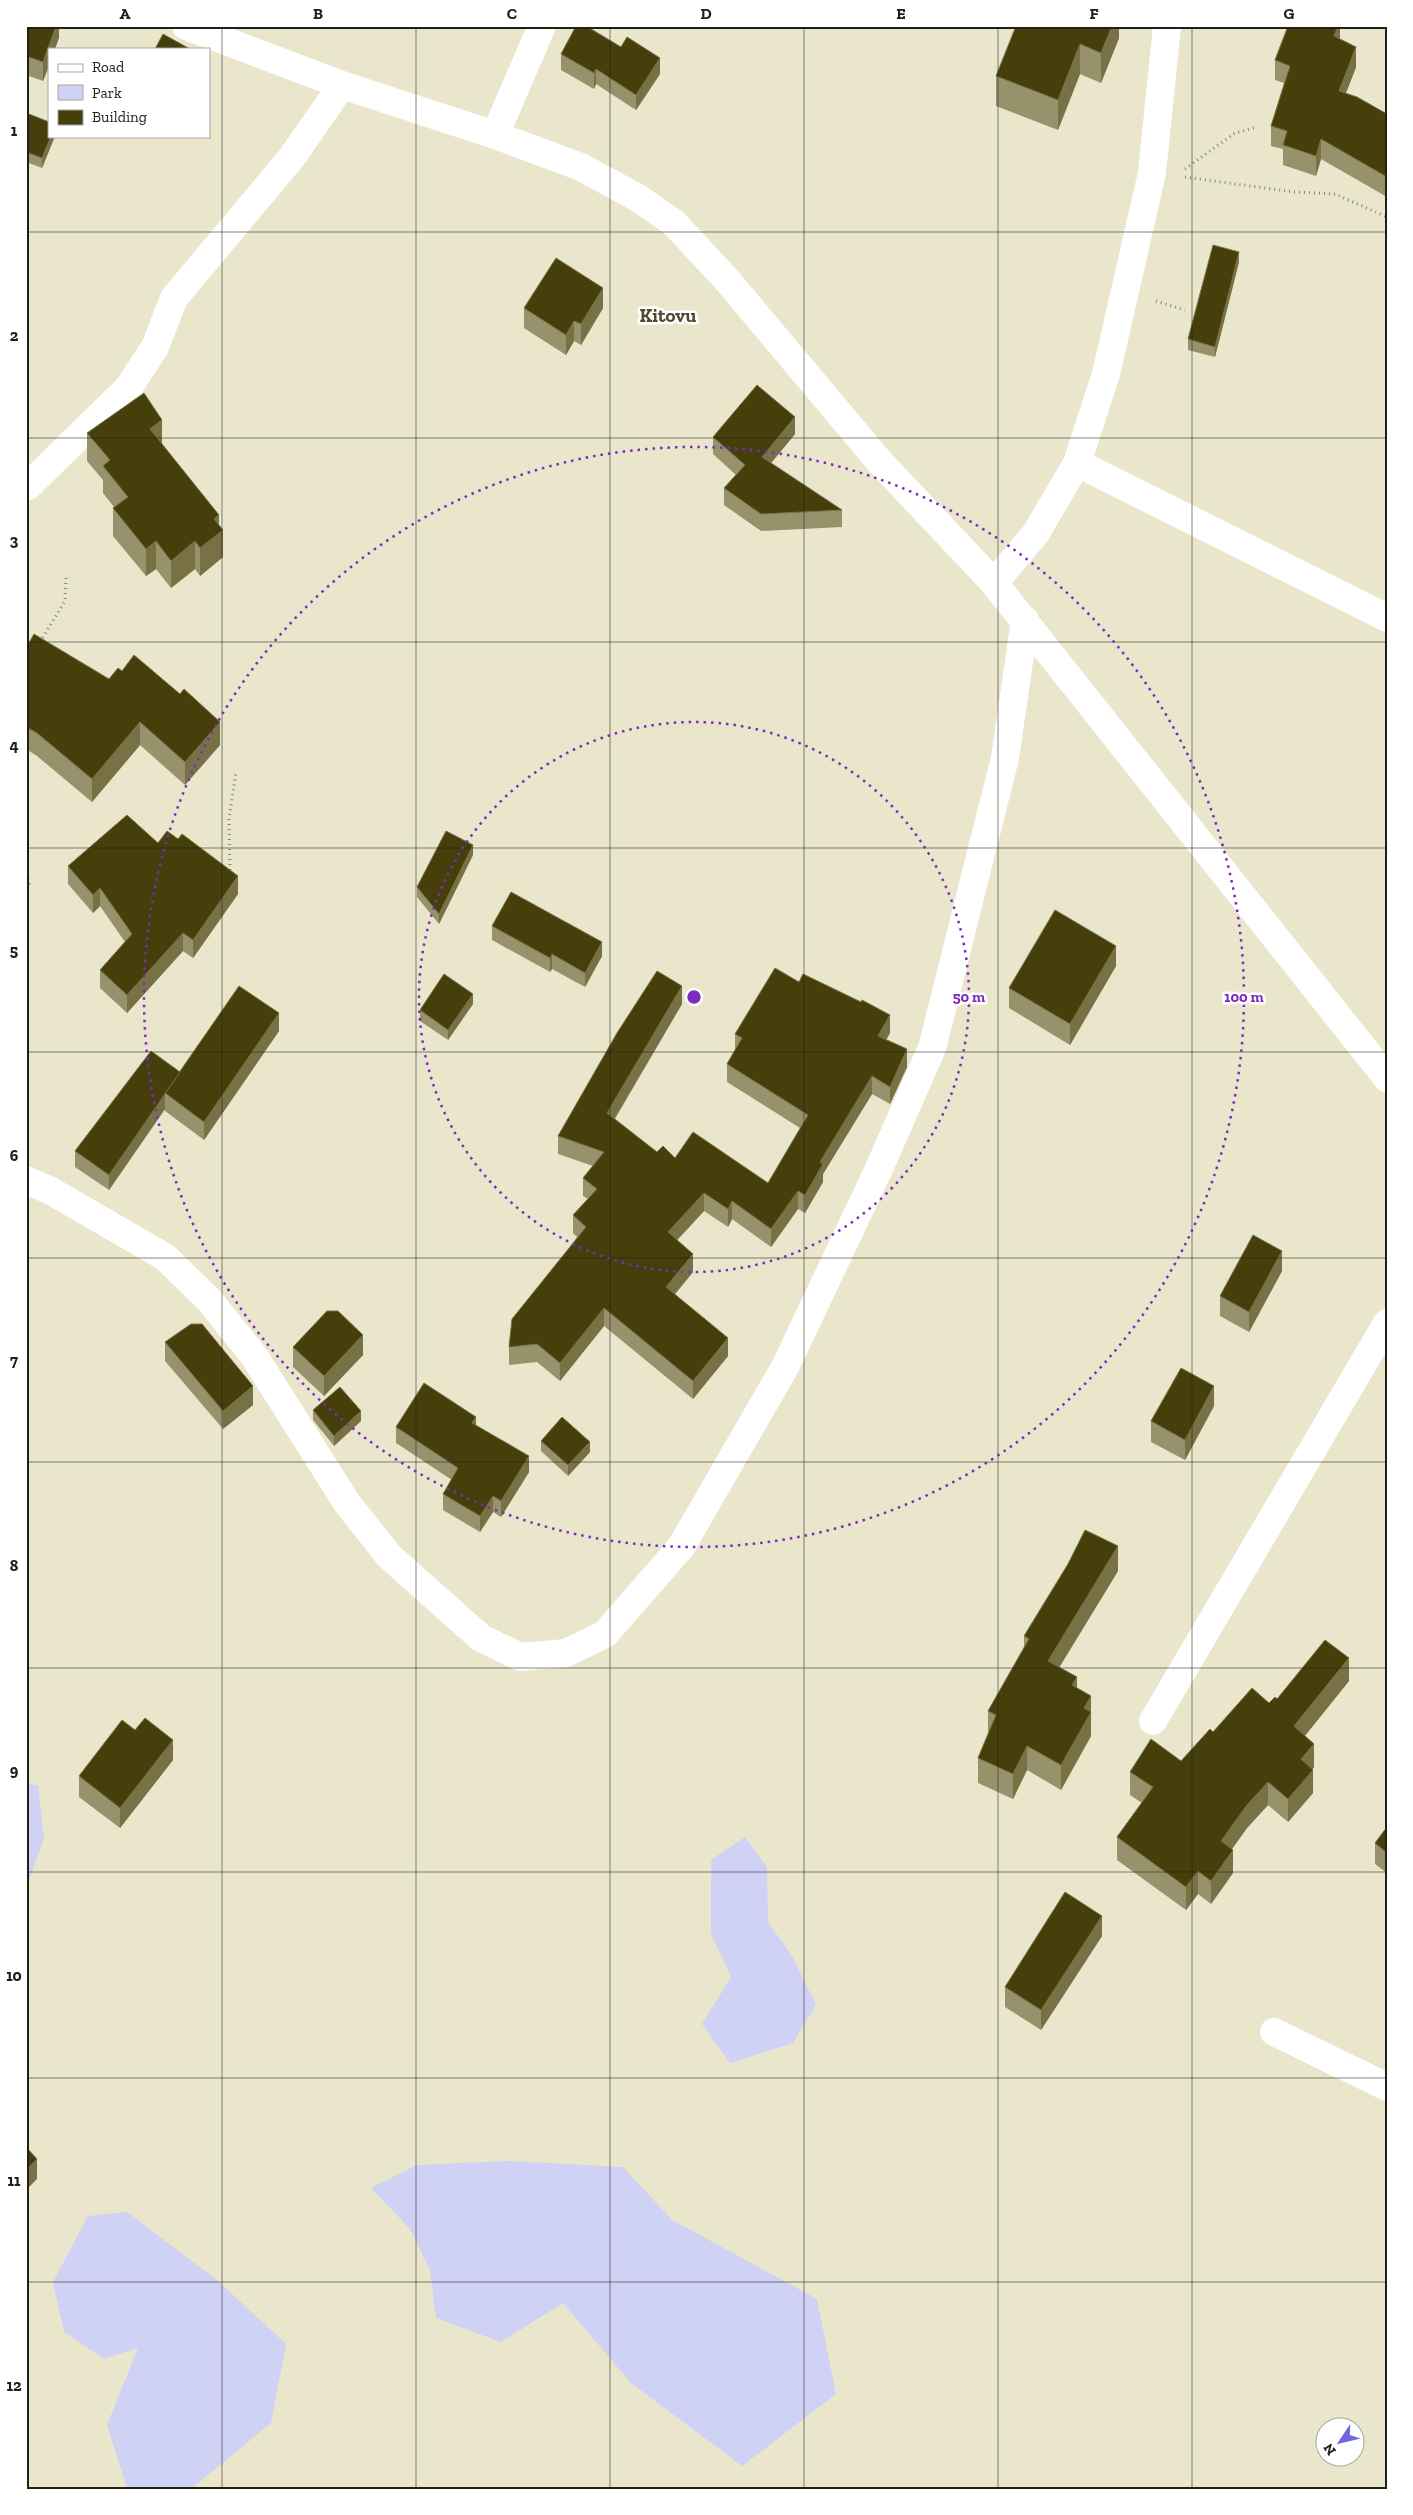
<svg xmlns="http://www.w3.org/2000/svg" width="1413" height="2515" font-family="'Zilla Slab',serif">
	<style>
		.green { fill: #cfd1f5 }
		.lines { fill: none; stroke-linecap: round; stroke-linejoin: round }
		.path { stroke: #878573; stroke-width: 3; stroke-dasharray: 1 4; stroke-linecap: butt }
		.minor { stroke: #fff; stroke-width: 28 }
		.wall { fill: #98926c }
		.shaded-wall { fill: #777145 }
		.building { fill: #463f0b; stroke: #777145 }
		.grid { fill: none; stroke: #212016; stroke-width: 1; stroke-opacity: 0.55 }
		.ring { fill: none; stroke: #7b2cbf; stroke-width: 2.5; stroke-dasharray: 2.5 5 }
		.labels { text-anchor: middle; dominant-baseline: central; stroke-width: 5; stroke-linejoin: round; paint-order: stroke }
		.quarter-label { font-size: 19px; font-weight: bold; fill: #4d4a34; stroke: #fff }
		.centre { fill: #7b2cbf; stroke: #fff; stroke-width: 2.5 }
		.ring-label { font-size: 15px; text-anchor: middle; font-weight: bold; fill: #7b2cbf; stroke: #fff; stroke-width: 5; stroke-linejoin: round; paint-order: stroke }
		.neatline { fill: none; stroke: #212016; stroke-width: 2 }
		.grid-label { font-size: 16px; text-anchor: middle; font-weight: bold; fill: #212016 }
	</style>
	<rect width="100%" height="100%" fill="#e9e6cc"/>
	<g class="green">
		<path d="M26 1783 38 1786 44 1838 26 1889Z"/>
		<path d="M745 1837 767 1867 768 1922 792 1956 816 2005 793 2043 730 2063 702 2024 731 1977 711 1934V1860Z"/>
		<path d="M507 2161 623 2167 672 2220 817 2299 836 2394 742 2466 631 2383 563 2303 501 2342 436 2318 430 2270 410 2229 371 2188 417 2165Z"/>
		<path d="M127 2212 217 2280 286 2344 271 2423 191 2489 127 2488 107 2425 138 2348 104 2359 64 2332 53 2282 88 2216Z"/>
	</g>
	<g class="lines">
		<g class="path">
			<path d="M1185 169 1235 133 1257 127"/>
			<path d="M1185 177 1294 192 1335 194 1387 217"/>
			<path d="M1156 301 1185 310"/>
			<path d="M40 642 65 601 66 578"/>
			<path d="M230 870 229 819 236 772"/>
			<path d="M26 874 30 883 26 886"/>
		</g>
		<g class="minor">
			<path d="M186 26 342 85 495 135 581 167 638 198 674 223 727 280 879 461 994 583 1387 1078"/>
			<path d="M495 135 542 26"/>
			<path d="M1077 463 1387 618"/>
			<path d="M28 486 129 387 155 347 174 298 292 157 342 85"/>
			<path d="M994 583 1036 533 1077 463 1106 374 1152 173 1167 26"/>
			<path d="M26 1180 51 1191 165 1257 210 1301 254 1356 347 1503 389 1556 481 1638 520 1657 566 1653 605 1634 681 1547 785 1367 877 1173 932 1048 1005 758 1025 620"/>
			<path d="M1153 1721 1387 1323"/>
			<path d="M1274 2032 1387 2087"/>
		</g>
	</g>
	<g class="wall">
		<path d="M26 26H59V38L49 49V66L43 81 26 75Z"/>
		<path d="M1119 26V38L1101 83 1080 74 1058 130 996 106V76Z"/>
		<path d="M1340 26V39L1356 67 1346 93 1387 114V197L1321 159 1316 176 1283 165V149L1271 146V126L1284 83 1275 80V60Z"/>
		<path d="M561 54 660 74 636 110 596 84 594 89 561 70Z"/>
		<path d="M26 120 49 136H55L42 168 26 162Z"/>
		<path d="M1239 262 1215 357 1188 350V339Z"/>
		<path d="M524 308H603L581 345 574 341 566 355 524 328Z"/>
		<path d="M87 433 162 444 219 525 223 557 200 576 195 569 171 588 156 569 146 576 113 536V508L114 507 103 493V480L87 461Z"/>
		<path d="M795 434 771 463 842 510V527L761 531 724 505V488L736 475 713 454V437Z"/>
		<path d="M26 648 220 745 185 785 140 745 92 802 37 756 26 749Z"/>
		<path d="M158 843 238 894 193 958 183 951 127 1013 100 988V970L125 942 100 906 93 913 68 884V866Z"/>
		<path d="M473 855 439 924 417 897V887Z"/>
		<path d="M492 926 602 956 585 987 552 969 550 972 492 940Z"/>
		<path d="M1116 966 1070 1045 1009 1008V988Z"/>
		<path d="M799 982 890 1033 886 1040 907 1067 890 1104 872 1094 823 1174V1182L805 1213 798 1209 771 1247 732 1219 728 1227 704 1211 677 1240 693 1272 675 1294 728 1356 693 1399 604 1326 560 1381 537 1362 509 1365V1347L577 1237 573 1233V1215L588 1199 583 1196V1178L593 1166 558 1154V1136L682 1004 615 1119 657 1152 768 1183 800 1128 727 1082V1064L735 1050V1034Z"/>
		<path d="M473 1004 448 1040 420 1021V1010Z"/>
		<path d="M279 1031 204 1140 165 1111V1109L109 1190 75 1167V1151L180 1072Z"/>
		<path d="M1282 1271 1249 1332 1220 1316V1296Z"/>
		<path d="M165 1342 253 1405 223 1429 165 1361Z"/>
		<path d="M293 1347 363 1355 324 1396 293 1367Z"/>
		<path d="M1214 1406 1185 1460 1151 1442V1421Z"/>
		<path d="M313 1410 361 1421 334 1446 313 1420Z"/>
		<path d="M476 1425 529 1472 501 1517 493 1512 480 1532 443 1510V1494L452 1480 396 1443V1427Z"/>
		<path d="M541 1441 590 1452 568 1476 541 1451Z"/>
		<path d="M1118 1571 1059 1667 1077 1688 1091 1696V1736L1061 1790 1027 1770 1013 1799 978 1783V1758L988 1734V1711L1024 1647V1636Z"/>
		<path d="M1349 1681 1305 1736 1314 1767 1312 1769 1313 1793 1288 1822 1268 1805 1247 1828 1232 1849 1233 1873 1211 1904 1198 1894 1186 1910 1117 1860V1837L1142 1803 1130 1795V1772L1181 1761 1213 1732 1277 1699Z"/>
		<path d="M173 1760 120 1828 79 1797V1776Z"/>
		<path d="M1387 1827V1873L1375 1864V1843Z"/>
		<path d="M1102 1936 1041 2030 1005 2007V1987Z"/>
	</g>
	<g class="shaded-wall">
		<path d="M56 26H59V38L55 49H49V66L43 81V62Z"/>
		<path d="M1112 26H1119V38L1101 83V53Z"/>
		<path d="M1338 26H1340V40L1334 36Z"/>
		<path d="M1080 44V74L1058 130V100Z"/>
		<path d="M1356 47V67L1339 111V91Z"/>
		<path d="M660 58V74L636 110V95Z"/>
		<path d="M210 60V80L209 83V63Z"/>
		<path d="M596 69V84L594 89V73Z"/>
		<path d="M51 136H55L42 168V158Z"/>
		<path d="M1321 139V159L1316 176V156Z"/>
		<path d="M1239 252V262L1215 357V347Z"/>
		<path d="M603 288V308L581 345V324Z"/>
		<path d="M574 321V341L566 355V335Z"/>
		<path d="M795 417V434L762 474V457Z"/>
		<path d="M162 420V447L150 429Z"/>
		<path d="M219 515V533L223 530V557L200 576V548L214 519Z"/>
		<path d="M156 541V569L146 576V549Z"/>
		<path d="M195 541V569L171 588V561Z"/>
		<path d="M140 722V745L92 802V779Z"/>
		<path d="M220 722V745L185 785V762Z"/>
		<path d="M473 845V855L439 924V914Z"/>
		<path d="M238 876V894L193 958V940Z"/>
		<path d="M100 888V906L93 913V895Z"/>
		<path d="M183 933V951L127 1013V995Z"/>
		<path d="M602 942V956L585 987V973Z"/>
		<path d="M1116 946V966L1070 1045V1024Z"/>
		<path d="M552 954V969L550 972V958Z"/>
		<path d="M682 986V1004L607 1131V1113Z"/>
		<path d="M473 994V1004L448 1040V1030Z"/>
		<path d="M279 1013V1031L204 1140V1122Z"/>
		<path d="M890 1015V1033L878 1054V1036Z"/>
		<path d="M907 1049V1067L890 1104V1087Z"/>
		<path d="M872 1076V1094L823 1174V1182L805 1213V1195L820 1162Z"/>
		<path d="M165 1093V1109L109 1190V1175Z"/>
		<path d="M798 1191V1209L771 1247V1229Z"/>
		<path d="M704 1193V1211L668 1250V1232Z"/>
		<path d="M732 1201V1219L728 1227V1209Z"/>
		<path d="M1282 1251V1271L1249 1332V1312Z"/>
		<path d="M693 1254V1272L666 1305V1287Z"/>
		<path d="M604 1308V1326L560 1381V1363Z"/>
		<path d="M363 1335V1355L324 1396V1376Z"/>
		<path d="M728 1338V1356L693 1399V1381Z"/>
		<path d="M253 1386V1405L223 1429V1411Z"/>
		<path d="M1214 1386V1406L1185 1460V1440Z"/>
		<path d="M361 1411V1421L334 1446V1436Z"/>
		<path d="M476 1417V1433L472 1423Z"/>
		<path d="M590 1442V1452L568 1476V1465Z"/>
		<path d="M529 1456V1472L501 1517V1501Z"/>
		<path d="M493 1496V1512L480 1532V1516Z"/>
		<path d="M1118 1546V1571L1048 1686V1661Z"/>
		<path d="M1349 1658V1681L1294 1749V1726Z"/>
		<path d="M1077 1677V1701L1072 1685Z"/>
		<path d="M1091 1696V1736L1061 1790V1765L1084 1708Z"/>
		<path d="M173 1740V1760L120 1828V1808Z"/>
		<path d="M1314 1744V1767L1301 1782V1759Z"/>
		<path d="M1027 1746V1770L1013 1799V1774Z"/>
		<path d="M1313 1770V1793L1288 1822V1799Z"/>
		<path d="M1268 1782V1805L1247 1828 1221 1864V1841L1247 1805Z"/>
		<path d="M1233 1850V1873L1211 1904V1881Z"/>
		<path d="M1198 1871V1894L1186 1910V1887Z"/>
		<path d="M1102 1916V1936L1041 2030V2010Z"/>
		<path d="M37 2159V2179L29 2187V2191L26 2194 27 2169Z"/>
	</g>
	<g class="building">
		<path d="M26 26H56L43 62 26 56Z"/>
		<path d="M576 26H586L621 47 627 37 660 58 636 95 596 69 594 73 561 54Z"/>
		<path d="M1016 26H1112L1101 53 1080 44 1058 100 996 76Z"/>
		<path d="M1288 26H1338L1334 36 1356 47 1339 91 1357 97 1387 114V177L1321 139 1316 156 1283 145 1287 131 1271 126 1290 66 1275 60Z"/>
		<path d="M163 34 190 49H155Z"/>
		<path d="M29 114 49 122V136H51L42 158 26 152V120Z"/>
		<path d="M1213 245 1239 252 1215 347 1188 339Z"/>
		<path d="M556 258 603 288 581 324 574 321 566 335 524 308Z"/>
		<path d="M757 385 795 417 762 457 842 510 761 514 724 488 745 465 713 437Z"/>
		<path d="M144 393 162 420 150 429 219 515 214 519 223 530 200 548 195 541 171 561 156 541 146 549 113 508 128 497 103 466 110 460 87 433Z"/>
		<path d="M34 634 109 679 118 668 122 671 134 655 180 694 184 689 220 722 185 762 140 722 92 779 37 733 26 727V648Z"/>
		<path d="M127 815 158 843 167 831 178 839 182 834 238 876 193 940 183 933 127 995 100 970 132 934 100 888 93 895 68 866Z"/>
		<path d="M446 831 473 845 439 914 417 887Z"/>
		<path d="M511 892 602 942 585 973 552 954 550 958 492 926Z"/>
		<path d="M1055 910 1116 946 1070 1024 1009 988Z"/>
		<path d="M775 968 799 982 803 974 861 1002 862 1000 890 1015 878 1036 907 1049 890 1087 872 1076 820 1162 823 1164 805 1195 798 1191 771 1229 732 1201 728 1209 704 1193 668 1232 693 1254 666 1287 728 1338 693 1381 604 1308 560 1363 537 1344 509 1347 512 1319 586 1227 573 1215 597 1189 583 1178 604 1152 558 1136 617 1033 657 971 682 986 607 1113 657 1152 663 1146 675 1158 693 1132 768 1183 808 1115 727 1064 742 1038 735 1034Z"/>
		<path d="M444 974 473 994 448 1030 420 1010Z"/>
		<path d="M239 986 279 1013 204 1122 165 1093Z"/>
		<path d="M151 1051 180 1072 109 1175 75 1151Z"/>
		<path d="M1253 1235 1282 1251 1249 1312 1220 1296Z"/>
		<path d="M327 1311H338L363 1335 324 1376 293 1347Z"/>
		<path d="M191 1324H202L253 1386 223 1411 165 1342Z"/>
		<path d="M1181 1368 1214 1386 1185 1440 1151 1421Z"/>
		<path d="M424 1383 476 1417 472 1423 529 1456 501 1501 493 1496 480 1516 443 1494 458 1468 396 1427Z"/>
		<path d="M340 1387 361 1411 334 1436 313 1410Z"/>
		<path d="M562 1417 590 1442 568 1465 541 1441Z"/>
		<path d="M1085 1530 1118 1546 1048 1661 1077 1677 1072 1685 1091 1696 1084 1708 1091 1712 1061 1765 1027 1746 1013 1774 978 1758 996 1715 988 1711 1029 1639 1024 1636 1068 1564Z"/>
		<path d="M1325 1640 1349 1658 1294 1726 1314 1744 1301 1759 1313 1770 1288 1799 1268 1782 1247 1805 1221 1841 1233 1850 1211 1881 1198 1871 1186 1887 1117 1837 1153 1787 1130 1772 1151 1739 1181 1761 1210 1729 1213 1732 1252 1688 1269 1703 1275 1697 1277 1699Z"/>
		<path d="M145 1718 173 1740 120 1808 79 1776 122 1720 135 1730Z"/>
		<path d="M1387 1827V1853L1375 1843Z"/>
		<path d="M1065 1892 1102 1916 1041 2010 1005 1987Z"/>
		<path d="M26 2147 37 2159 27 2169 29 2171 26 2174Z"/>
	</g>
	<path class="grid" d="M222 26V2489M416 26V2489M610 26V2489M804 26V2489M998 26V2489M1192 26V2489M26 232H1387M26 438H1387M26 642H1387M26 848H1387M26 1052H1387M26 1258H1387M26 1462H1387M26 1668H1387M26 1872H1387M26 2078H1387M26 2282H1387"/>
	<g class="ring">
		<circle cx="694" cy="997" r="275"/>
		<circle cx="694" cy="997" r="550"/>
	</g>
	<g class="labels">
		<g class="quarter-label">
			<text x="668" y="315">Kitovu</text>
		</g>
	</g>
	<circle cx="694" cy="997" r="8" class="centre"/>
	<g class="ring-label">
		<text x="969" y="1002">50 m</text>
		<text x="1244" y="1002">100 m</text>
	</g>
	<rect width="1413" height="2515" fill="none" stroke="#ffffff" stroke-width="55"/>
	<rect x="48" y="48" width="162" height="90" fill="#ffffff" stroke="#a6a6a2"/>
	<rect x="58" y="64" width="25" height="8" fill="#ffffff" stroke="#a6a6a2"/>
	<text x="92" y="72" font-size="15" fill="#212016">Road</text>
	<rect x="58" y="85" width="25" height="15" fill="#cfd1f5" stroke="#a6a6a2"/>
	<text x="92" y="98" font-size="15" fill="#212016">Park</text>
	<rect x="58" y="110" width="25" height="15" fill="#463f0b" stroke="#a6a6a2"/>
	<text x="92" y="122" font-size="15" fill="#212016">Building</text>
	<g transform="translate(1340 2442) rotate(235)"><circle r="24" fill="#ffffff" stroke="#a6a6a2"/>
	<path d="M0-4L9 19L0 12L-9 19Z" fill="#7267e2"/>
	<text y="-8" font-size="14" font-weight="bold" text-anchor="middle" fill="#212016">N</text>
	</g>
	<rect x="28" y="28" width="1358" height="2460" class="neatline"/>
	<g class="grid-label">
		<text x="125" y="19">A</text>
		<text x="318" y="19">B</text>
		<text x="512" y="19">C</text>
		<text x="706" y="19">D</text>
		<text x="901" y="19">E</text>
		<text x="1094" y="19">F</text>
		<text x="1289" y="19">G</text>
		<text x="14" y="136">1</text>
		<text x="14" y="341">2</text>
		<text x="14" y="546">3</text>
		<text x="14" y="751">4</text>
		<text x="14" y="956">5</text>
		<text x="14" y="1161">6</text>
		<text x="14" y="1366">7</text>
		<text x="14" y="1571">8</text>
		<text x="14" y="1776">9</text>
		<text x="14" y="1981">10</text>
		<text x="14" y="2186">11</text>
		<text x="14" y="2391">12</text>
	</g>
</svg>
